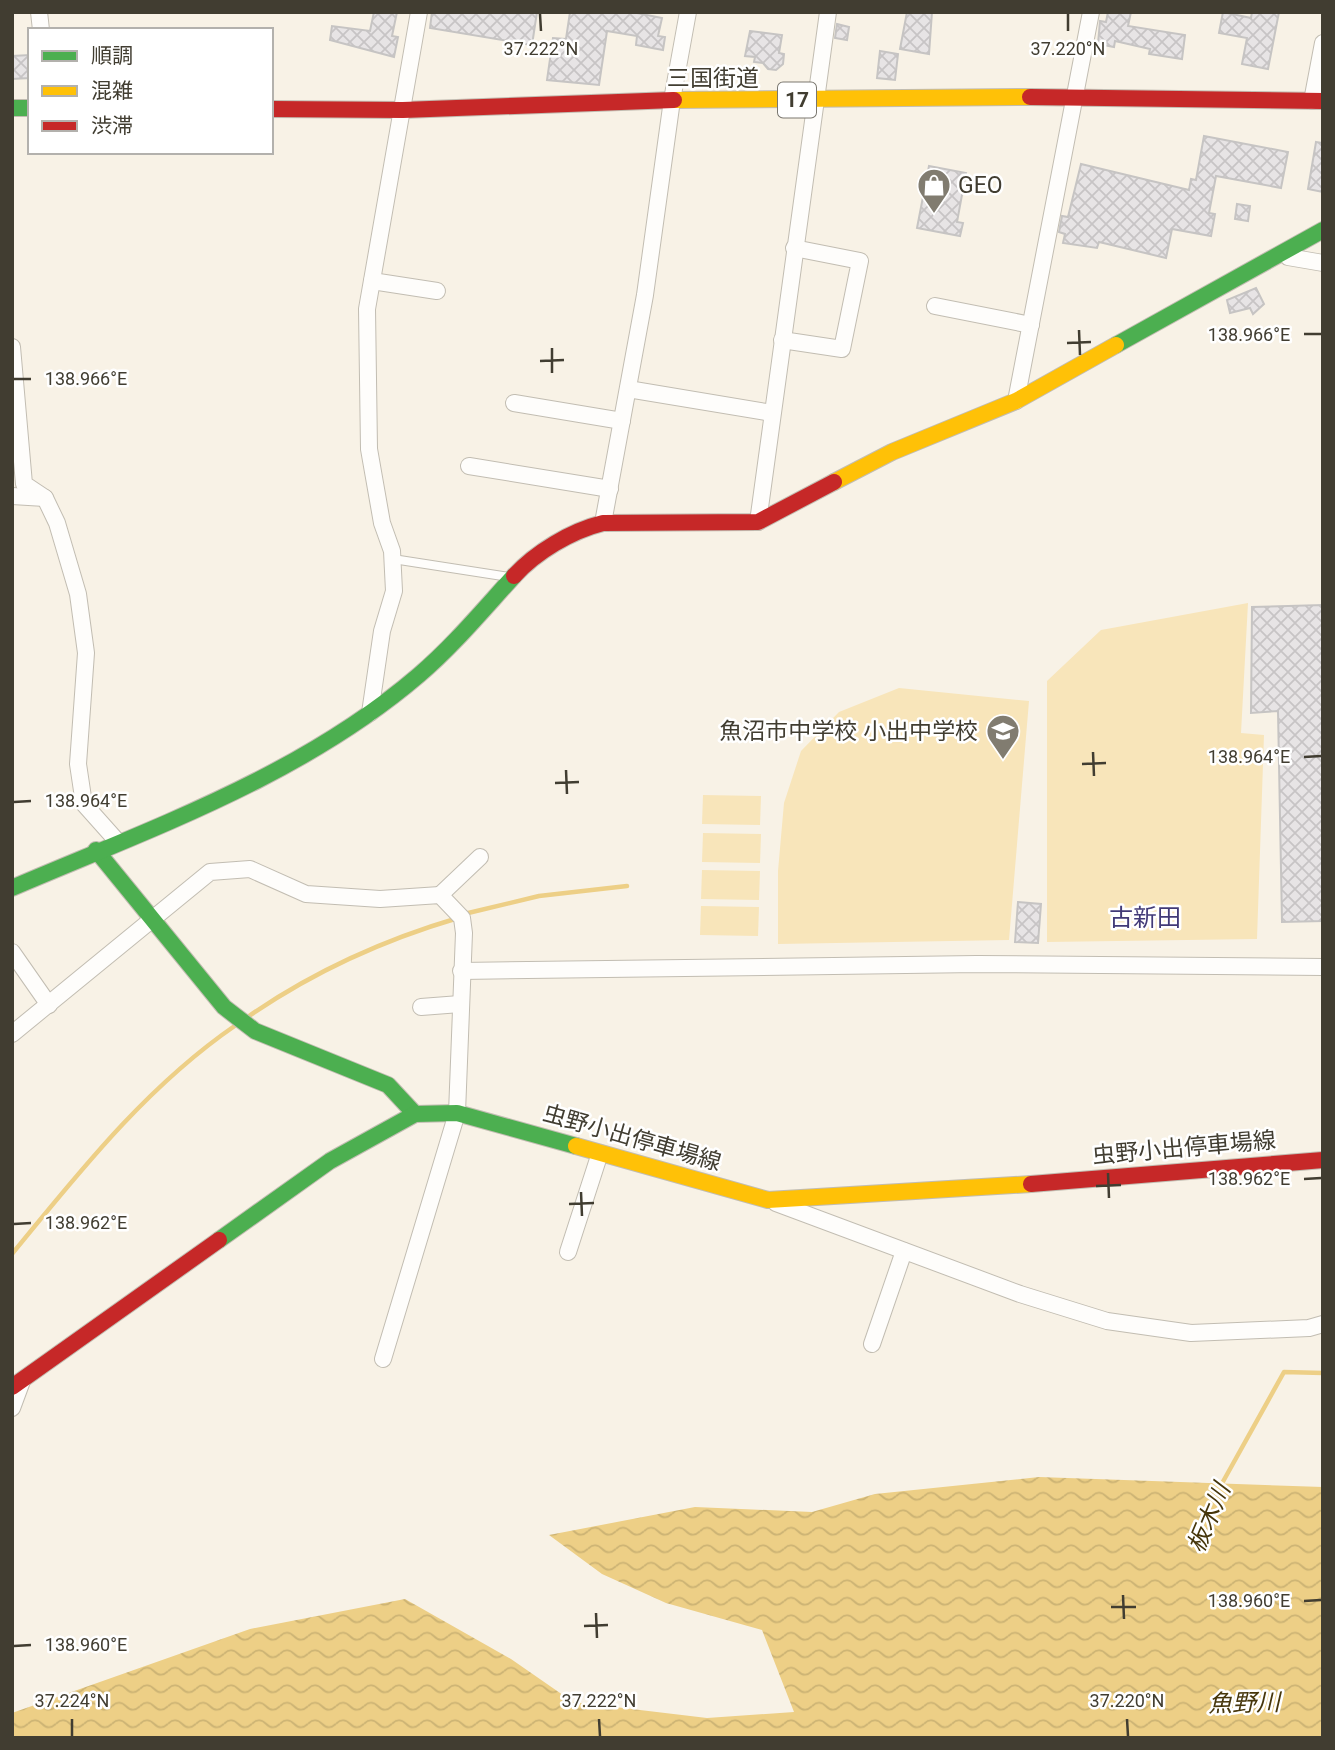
<svg xmlns="http://www.w3.org/2000/svg" width="1335" height="1750" font-family="Roboto,'Noto Sans JP',sans-serif">
	<style>
		.pitch { fill: #f8e5ba }
		.water { fill: url(#water-waves) }
		.lines { fill: none; stroke-linecap: round; stroke-linejoin: round }
		.stream { stroke: #edcf86; stroke-width: 4.5 }
		.building { fill: url(#building-cross-hatch); stroke: #c6c4c3; stroke-width: 2 }
		.lane-casing { stroke: #c2bdb2; stroke-width: 10 }
		.street-casing { stroke: #c2bdb2; stroke-width: 18 }
		.fast-casing { stroke: #c2bdb2; stroke-width: 18 }
		.slow-casing { stroke: #c2bdb2; stroke-width: 18 }
		.jam-casing { stroke: #c2bdb2; stroke-width: 18 }
		.lane { stroke: #fefdfb; stroke-width: 8 }
		.street { stroke: #fefdfb; stroke-width: 16 }
		.fast { stroke: #4caf50; stroke-width: 16 }
		.slow { stroke: #ffc107; stroke-width: 16 }
		.jam { stroke: #c62828; stroke-width: 16 }
		.ticks { fill: none; stroke: #413d31; stroke-width: 2.5 }
		.labels { text-anchor: middle; dominant-baseline: central; stroke-width: 5; stroke-linejoin: round; paint-order: stroke }
		.shield { fill: #fff; stroke: #7a776f; stroke-width: 2 }
		.shield-label { font-size: 21px; font-weight: bold; fill: #413d31 }
		.street-label { font-size: 23px; fill: #413d31; stroke: #fff }
		.poi-label { font-size: 23px; fill: #413d31; stroke: #fff; text-anchor: start }
		.neighbourhood-label { font-size: 24px; fill: #423a77; stroke: #fff }
		.water-label { font-size: 24px; font-style: italic; fill: #46360b; stroke: #fff }
		.ticks-label { font-size: 18px; text-anchor: middle; fill: #413d31; stroke: #fff; stroke-width: 5; stroke-linejoin: round; paint-order: stroke }
	</style>
	<defs>
		<pattern id="water-waves" width="16" height="10" patternUnits="userSpaceOnUse" patternTransform="scale(1.75)"><rect width="16" height="10" fill="#edcf86"/><path d="M0 5q4-4 8 0t8 0" fill="none" stroke="#ccb374"/></pattern>
		<pattern id="building-cross-hatch" width="8" height="8" patternUnits="userSpaceOnUse" patternTransform="scale(1.75)"><rect width="8" height="8" fill="#e7e4e5"/><path d="M0 0l8 8M0 8l8-8" fill="none" stroke="#c7c4c5"/></pattern>
	</defs>
	<rect width="100%" height="100%" fill="#f8f2e6"/>
	<g class="pitch">
		<path d="M1248 603 1241 733 1264 735 1257 939 1047 942V681L1101 630Z"/>
		<path d="M899 688 1029 701 1009 940 778 944V871L784 803 801 751 839 712Z"/>
		<path d="M703 795 761 796 760 825 702 824Z"/>
		<path d="M703 833 761 834 760 863 702 862Z"/>
		<path d="M702 870 760 871 759 900 701 899Z"/>
		<path d="M701 906 759 907 758 936 700 935Z"/>
	</g>
	<path class="water" d="M1039 1477 1323 1487V1738H12V1713L250 1629 405 1599 511 1659 573 1702 707 1718 794 1712 762 1630 666 1603 602 1574 549 1535 695 1507 812 1512 875 1494Z"/>
	<g class="lines">
		<g class="stream">
			<path d="M249 1016C313 972 383 940 458 918L464 914 539 896 627 886"/>
			<path d="M12 1254C80 1171 147 1086 236 1025"/>
			<path d="M1220 1487 1284 1372 1323 1373"/>
		</g>
	</g>
	<g class="building">
		<path d="M374 12H397L392 36 398 37 394 57 330 40 332 26 370 31Z"/>
		<path d="M432 12H537L532 45 430 28Z"/>
		<path d="M570 12H632L662 18 658 36 665 37 663 50 636 45 637 36 607 31 599 85 547 80 553 38 566 39Z"/>
		<path d="M907 12H932L929 54 900 49Z"/>
		<path d="M1108 12H1131L1128 26 1185 35 1182 59 1149 54 1150 49 1115 41 1114 47 1098 44 1100 21 1106 22Z"/>
		<path d="M1223 12 1251 18 1252 12H1279L1268 69 1242 64 1247 38 1219 33Z"/>
		<path d="M837 24 849 27 847 40 835 38Z"/>
		<path d="M750 31 782 35 779 53 784 54 783 64 776 70 768 69 763 63 754 62 755 57 745 56Z"/>
		<path d="M880 51 898 54 895 80 877 78Z"/>
		<path d="M30 55V78L12 79V56Z"/>
		<path d="M1204 136 1288 152 1281 188 1216 176 1209 213 1215 214 1211 236 1172 229 1166 258 1099 242 1097 248 1063 243 1065 234 1059 232 1062 216 1068 217 1081 164 1189 190 1191 179 1196 180Z"/>
		<path d="M1316 142 1323 143V192L1308 189Z"/>
		<path d="M929 166 966 173 957 222 963 223 960 236 917 228Z"/>
		<path d="M1237 204 1250 206 1248 221 1235 219Z"/>
		<path d="M1256 288 1264 304 1253 314 1250 308 1230 313 1227 300Z"/>
		<path d="M1323 605V921L1282 922 1278 711 1251 713 1252 607Z"/>
		<path d="M1018 902 1041 904 1038 943 1015 942Z"/>
	</g>
	<g class="lines">
		<defs>
			<path id="lane" d="M393 559 509 577"/>
			<g id="street">
				<path d="M39 12 41 30"/>
				<path d="M1312 101 1323 43"/>
				<path d="M1288 257 1323 263"/>
				<path d="M372 281 437 291"/>
				<path d="M935 306 1031 325"/>
				<path d="M782 340 842 349 860 261 794 248"/>
				<path d="M12 347 24 484 45 498 57 523 78 594 86 653 78 764 84 804 117 841"/>
				<path d="M628 389 772 413"/>
				<path d="M1016 401 1091 12"/>
				<path d="M514 403 622 421"/>
				<path d="M469 466 610 489"/>
				<path d="M12 496 45 498"/>
				<path d="M758 522 828 12"/>
				<path d="M603 523 645 295 672 100 688 12"/>
				<path d="M370 713 382 631 394 591 392 551 382 523 369 449 367 309 419 12"/>
				<path d="M440 895 480 857"/>
				<path d="M12 952 49 1005"/>
				<path d="M461 971 977 964 1323 967"/>
				<path d="M421 1007 460 1004"/>
				<path d="M12 1034 210 872 250 869 306 894 380 899 440 895 462 918 464 933 457 1113 383 1359"/>
				<path d="M776 1203 1020 1294 1107 1321 1191 1333 1309 1328 1323 1324"/>
				<path d="M568 1252 600 1153"/>
				<path d="M872 1344 904 1251"/>
				<path d="M12 1408 22 1381"/>
			</g>
			<g id="fast">
				<path d="M12 108H30"/>
				<path d="M1116 345 1323 230"/>
				<path d="M96 850 224 1007 255 1031 388 1085 415 1114"/>
				<path d="M12 888C152 828 301 776 419 675 453 646 483 610 514 576"/>
				<path d="M219 1240 330 1161 415 1114 457 1113 576 1146"/>
			</g>
			<g id="slow">
				<path d="M674 100 1030 97"/>
				<path d="M834 482 892 452 1016 401 1116 345"/>
				<path d="M576 1146 768 1200 1031 1184"/>
			</g>
			<g id="jam">
				<path d="M1030 97 1323 101"/>
				<path d="M271 109 403 110 674 100"/>
				<path d="M514 576C536 552 571 531 603 523L758 522 834 482"/>
				<path d="M1031 1184 1323 1160"/>
				<path d="M12 1387 219 1240"/>
			</g>
		</defs>
		<use href="#lane" class="lane-casing"/>
		<use href="#street" class="street-casing"/>
		<use href="#fast" class="fast-casing"/>
		<use href="#slow" class="slow-casing"/>
		<use href="#jam" class="jam-casing"/>
		<use href="#lane" class="lane"/>
		<use href="#street" class="street"/>
		<use href="#fast" class="fast"/>
		<use href="#slow" class="slow"/>
		<use href="#jam" class="jam"/>
	</g>
	<path class="ticks" d="M540 14 541 31M1068 14V31M1079 330 1080 355M1304 334H1321M1067 343 1091 342M552 348V373M540 361 564 360M14 379H31M1093 752 1094 776M1304 757 1321 756M1082 764 1106 763M566 770 567 794M555 783 579 782M14 802 31 801M1108 1173 1109 1198M1304 1179 1321 1178M1096 1186 1121 1185M581 1192 582 1216M569 1204 594 1203M14 1224 31 1223M1123 1595 1124 1619M1304 1601 1321 1600M1111 1607H1136M596 1613 597 1638M584 1626 608 1625M14 1646 31 1645M72 1719V1736M599 1719 600 1736M1127 1719 1128 1736"/>
	<defs>
		<symbol id="shop-pin" viewBox="-11 -11 22 30"><path d="M0 17L-7.5 6A9.5 9.5 0 1 1 7.5 6Z" fill="#817c70" stroke="#fff"/><path d="M-5-2.5h2.3a2.7 3.5 0 0 1 5.4 0H5L5.5 6h-11ZM-1.5-2.5h3a1.5 2.3 0 0 0-3 0Z" fill="#fff"/></symbol>
		<symbol id="school-pin" viewBox="-11 -11 22 30"><path d="M0 17L-7.5 6A9.5 9.5 0 1 1 7.5 6Z" fill="#817c70" stroke="#fff"/><path d="M0-5L7-2L0 1L-7-2ZM-4 1L0 2.5L4 1V4Q0 6-4 4Z" fill="#fff"/></symbol>
	</defs>
	<g fill-rule="evenodd">
		<use href="#shop-pin" x="915" y="166" width="38" height="52"/>
		<use href="#school-pin" x="984" y="712" width="38" height="52"/>
	</g>
	<g class="labels">
		<rect class="shield" x="778" y="82.5" width="38" height="35" rx="5"/>
		<g class="shield-label">
			<text x="797" y="100">17</text>
		</g>
		<g class="street-label">
			<text x="713" y="78">三国街道</text>
			<text transform="translate(632 1138) rotate(16)">虫野小出停車場線</text>
			<text transform="translate(1184 1148) rotate(-5)">虫野小出停車場線</text>
		</g>
		<g class="poi-label">
			<text x="958" y="185">GEO</text>
			<text x="978" y="731" text-anchor="end">魚沼市中学校 小出中学校</text>
		</g>
		<g class="neighbourhood-label">
			<text x="1145" y="918">古新田</text>
		</g>
		<g class="water-label">
			<text transform="translate(1209 1518) rotate(-67)">板木川</text>
			<text transform="translate(1244 1703) rotate(-1)">魚野川</text>
		</g>
	</g>
	<g class="ticks-label">
		<text x="541" y="55">37.222°N</text>
		<text x="1068" y="55">37.220°N</text>
		<text x="1249" y="341">138.966°E</text>
		<text x="86" y="385">138.966°E</text>
		<text x="1249" y="763">138.964°E</text>
		<text x="86" y="807">138.964°E</text>
		<text x="1249" y="1185">138.962°E</text>
		<text x="86" y="1229">138.962°E</text>
		<text x="1249" y="1607">138.960°E</text>
		<text x="86" y="1651">138.960°E</text>
		<text x="72" y="1707">37.224°N</text>
		<text x="599" y="1707">37.222°N</text>
		<text x="1127" y="1707">37.220°N</text>
	</g>
	<rect width="1335" height="1750" fill="none" stroke="#413d31" stroke-width="28"/>
	<rect x="28" y="28" width="245" height="126" fill="#ffffff" stroke="#b3b1ad" stroke-width="2"/>
	<rect x="42" y="51" width="35" height="10" fill="#4caf50" stroke="#b3b1ad" stroke-width="2"/>
	<text x="91" y="63" font-size="21" fill="#413d31">順調</text>
	<rect x="42" y="86" width="35" height="10" fill="#ffc107" stroke="#b3b1ad" stroke-width="2"/>
	<text x="91" y="98" font-size="21" fill="#413d31">混雑</text>
	<rect x="42" y="121" width="35" height="10" fill="#c62828" stroke="#b3b1ad" stroke-width="2"/>
	<text x="91" y="133" font-size="21" fill="#413d31">渋滞</text>
</svg>
